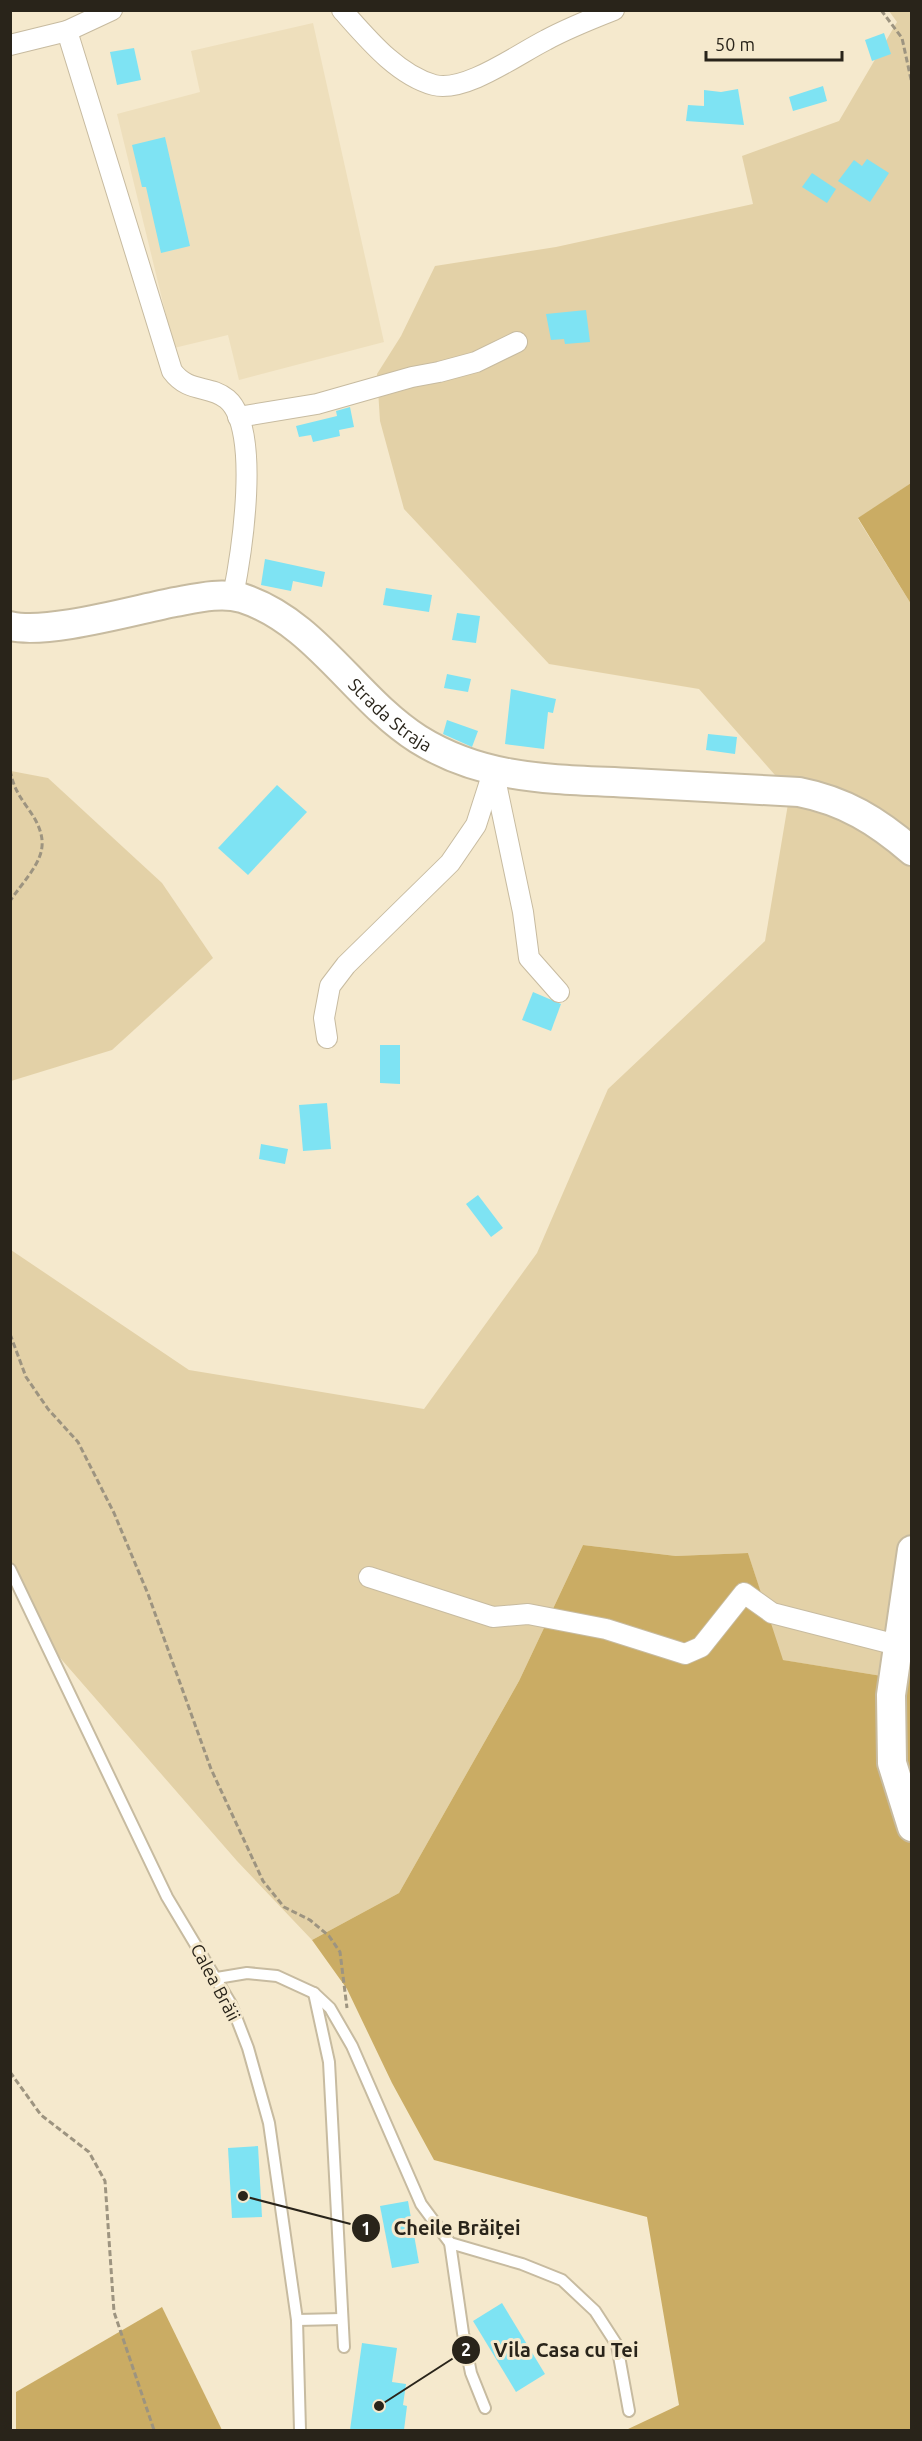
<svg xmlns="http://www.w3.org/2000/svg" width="922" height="2441" font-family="Ubuntu,sans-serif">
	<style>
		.built { fill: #eedfbc }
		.green { fill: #e3d1a7 }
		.forest { fill: #caac64 }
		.building { fill: #7ee3f3 }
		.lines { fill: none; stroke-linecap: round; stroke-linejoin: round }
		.service-casing { stroke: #c7bba0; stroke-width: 14 }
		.minor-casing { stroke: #c7bba0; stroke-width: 22 }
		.secondary-casing { stroke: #c7bba0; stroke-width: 32 }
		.path { stroke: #9d9480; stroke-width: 3; stroke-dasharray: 6 3; stroke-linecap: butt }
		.service { stroke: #fff; stroke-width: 10 }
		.minor { stroke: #fff; stroke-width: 20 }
		.secondary { stroke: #fff; stroke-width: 28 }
		.labels { text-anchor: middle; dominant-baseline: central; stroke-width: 6; stroke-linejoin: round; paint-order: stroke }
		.street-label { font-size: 18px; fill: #29241a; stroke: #f5e9cd }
		.leader { fill: none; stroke: #29241a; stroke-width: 2 }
		.callout-dot { fill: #29241a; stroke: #f5e9cd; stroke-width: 2 }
		.mark-label { font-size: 18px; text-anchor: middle; font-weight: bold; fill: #fff }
		.callout-label { font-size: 20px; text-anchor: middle; font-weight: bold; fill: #29241a; stroke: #f5e9cd; stroke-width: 6; stroke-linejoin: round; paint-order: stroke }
	</style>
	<rect width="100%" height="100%" fill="#f5e9cd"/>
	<path class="built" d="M313 23 384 342 239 380 228 335 174 348 117 114 200 92 191 51Z"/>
	<g class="green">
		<path d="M889 11H911V483L858 519 911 604V1648L888 1677 782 1660 748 1553 676 1556 583 1545 519 1681 399 1893 312 1940 237 1861 55 1652 11 1583V1250L189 1370 424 1409 537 1253 608 1089 765 941 790 792 699 689 549 664 404 509 380 421 377 374 401 336 435 266 556 247 753 204 742 156 839 121 897 22Z"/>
		<path d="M11 771 48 778 162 883 213 958 112 1050 11 1081Z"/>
	</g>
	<g class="forest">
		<path d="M911 483V604L858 518Z"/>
		<path d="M583 1545 676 1556 748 1553 783 1660 888 1677 911 1648V2430H626L679 2405 647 2217 434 2160 392 2083 347 1989 312 1940 399 1893 519 1681Z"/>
		<path d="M162 2307 222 2430H16V2392Z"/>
	</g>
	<g class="building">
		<path d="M884 33 891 54 872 61 865 40Z"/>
		<path d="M134 48 141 80 117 85 110 52Z"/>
		<path d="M823 86 827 101 793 111 789 97Z"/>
		<path d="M738 89 744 125 686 121 688 105 704 106V90L721 92Z"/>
		<path d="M165 137 190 246 161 253 146 187H142L132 145Z"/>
		<path d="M867 159 889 173 870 202 838 181 854 160 862 166Z"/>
		<path d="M812 173 836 189 827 203 802 187Z"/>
		<path d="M586 310 590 342 565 344 564 339 551 340 546 314Z"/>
		<path d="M350 407 354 427 339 430 340 436 313 442 311 435 299 437 296 426 337 416 336 411Z"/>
		<path d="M265 559 325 572 322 587 293 581 291 591 261 585Z"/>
		<path d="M386 588 432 595 429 612 383 605Z"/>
		<path d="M457 613 480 616 476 643 452 640Z"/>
		<path d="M447 674 471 679 468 692 444 688Z"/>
		<path d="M511 689 556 699 553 713 548 712 544 749 505 744Z"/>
		<path d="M447 720 478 731 472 747 443 734Z"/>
		<path d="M708 734 737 737 735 754 706 750Z"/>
		<path d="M277 785 307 812 248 875 218 848Z"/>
		<path d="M533 992 561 1004 551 1031 522 1020Z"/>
		<path d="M380 1045H400V1084L380 1083Z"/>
		<path d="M327 1103 331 1149 303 1151 299 1105Z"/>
		<path d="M261 1144 288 1149 285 1164 259 1159Z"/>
		<path d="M478 1195 503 1228 491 1237 466 1204Z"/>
		<path d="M258 2146 262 2217 232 2218 228 2148Z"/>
		<path d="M408 2201 419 2263 392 2268 380 2206Z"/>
		<path d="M502 2303 545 2374 516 2392 473 2321Z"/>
		<path d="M362 2343 397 2348 392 2382 406 2384 403 2405 407 2406 404 2430H350Z"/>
	</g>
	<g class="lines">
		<defs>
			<g id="service">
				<path d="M10 1569 167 1897 231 2004 248 2048 269 2123 297 2320 300 2430"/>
				<path d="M217 1978 247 1973 277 1976 314 1993 330 2008 352 2046 421 2204 450 2243 463 2333 471 2373 485 2408"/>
				<path d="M314 1993 329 2062 344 2347"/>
				<path d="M450 2243 522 2264 562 2280 595 2311 617 2345 629 2411"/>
				<path d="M297 2320 342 2319"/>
			</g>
			<g id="minor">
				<path d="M342 10C367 38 397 75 434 85 465 93 518 54 546 40 568 28 591 19 614 10"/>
				<path d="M67 31 172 371C189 394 209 384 227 399 262 428 241 556 233 596"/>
				<path d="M10 45 67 31 112 10"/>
				<path d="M238 417 317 404 412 377 439 372 476 362 517 342"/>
				<path d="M494 774 523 912 529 958 559 992"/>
				<path d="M327 1038 324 1018 330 986 346 965 450 863 476 825 493 772"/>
				<path d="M369 1577 493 1617 528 1614 606 1629 685 1654 701 1647 744 1593 772 1613 897 1645"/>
			</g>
			<g id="secondary">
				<path id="s1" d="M10 626C48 635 134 610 175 602 197 598 221 592 242 598 316 622 355 699 418 739 485 781 555 779 632 783 688 786 743 789 799 792 845 801 877 821 912 851"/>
				<path d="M912 1550 891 1695 892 1763 912 1827"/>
			</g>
		</defs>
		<use href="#service" class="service-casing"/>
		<use href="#minor" class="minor-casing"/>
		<use href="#secondary" class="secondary-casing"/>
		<g class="path">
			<path d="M881 10 902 38 912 84"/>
			<path d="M10 770C13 786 18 794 27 807 58 849 36 864 10 901"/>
			<path d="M10 1334 26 1377 48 1409 78 1442 114 1513 148 1594 211 1769 263 1881 284 1907 310 1920 329 1936 340 1952 347 2008"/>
			<path d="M10 2072 41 2115 89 2152 105 2181 114 2312 154 2430"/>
		</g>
		<use href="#service" class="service"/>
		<use href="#minor" class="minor"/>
		<use href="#secondary" class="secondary"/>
	</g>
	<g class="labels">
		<g class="street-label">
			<text stroke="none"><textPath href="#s1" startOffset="426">Strada Straja</textPath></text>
			<text transform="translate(216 1982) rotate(62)">Calea Brăii</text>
		</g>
	</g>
	<path class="leader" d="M243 2196L366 2228M379 2406L466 2350"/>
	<g class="callout-dot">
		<circle cx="243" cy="2196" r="6"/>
		<circle cx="379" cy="2406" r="6"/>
		<circle cx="366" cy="2228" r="15"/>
		<circle cx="466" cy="2350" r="15"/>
	</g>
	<g class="mark-label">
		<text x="366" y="2235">1</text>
		<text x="466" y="2356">2</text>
	</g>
	<g class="callout-label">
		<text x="457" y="2235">Cheile Brăiței</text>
		<text x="566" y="2357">Vila Casa cu Tei</text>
	</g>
	<rect width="922" height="2441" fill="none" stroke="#29241a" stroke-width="24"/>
	<path d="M706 51v9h136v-9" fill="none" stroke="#29241a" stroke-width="3"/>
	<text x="715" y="51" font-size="18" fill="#29241a" stroke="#f5e9cd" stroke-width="4.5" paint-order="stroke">50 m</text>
</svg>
